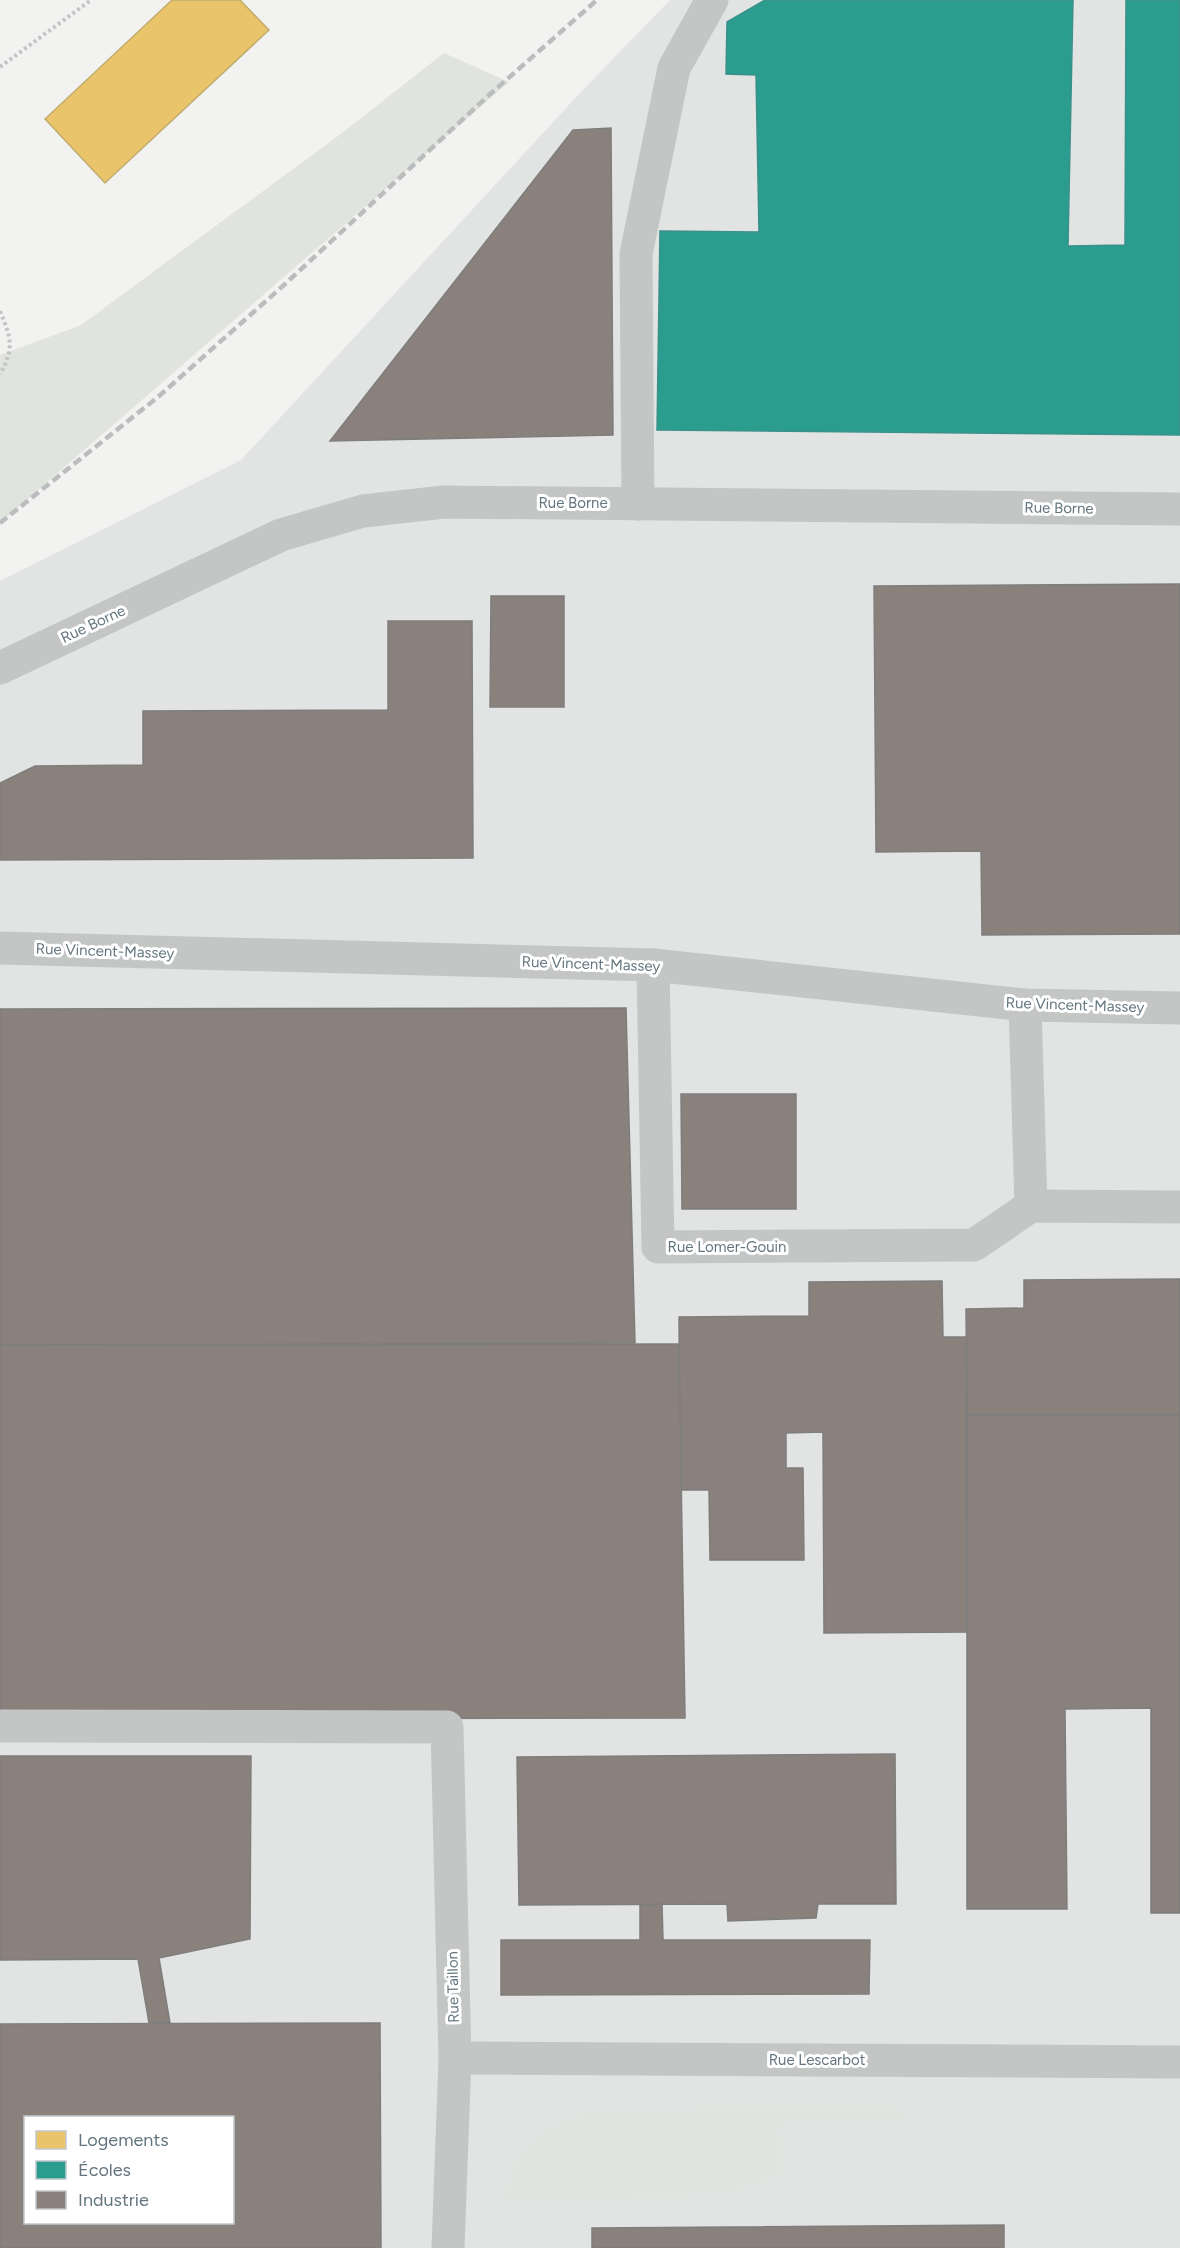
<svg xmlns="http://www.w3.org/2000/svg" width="1180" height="2248" font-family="Figtree,sans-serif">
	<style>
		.built { fill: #e2e4e3; fill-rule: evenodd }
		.green { fill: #e1e4de }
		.homes { fill: #e9c46a; stroke: #c1ad70; stroke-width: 1.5 }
		.schools { fill: #2a9d8f; stroke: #3b918a; stroke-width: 1.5 }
		.industry { fill: #8a817c; stroke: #7e7e7d; stroke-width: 1.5; fill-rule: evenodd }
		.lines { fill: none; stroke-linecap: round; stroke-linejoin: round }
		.path { stroke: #c2c4c5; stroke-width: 4; stroke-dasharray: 3 3; stroke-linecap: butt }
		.minor { stroke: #c4c6c6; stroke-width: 33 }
		.rail { stroke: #babcbd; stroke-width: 4.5; stroke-dasharray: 9 4.5; stroke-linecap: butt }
		.labels { text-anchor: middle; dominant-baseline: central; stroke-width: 6; stroke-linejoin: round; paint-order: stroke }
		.street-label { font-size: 15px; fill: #63767f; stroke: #fff }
	</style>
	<rect width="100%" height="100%" fill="#f2f2f0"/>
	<path class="built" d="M670 0H1180V2248H0V581L241 460 579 94ZM26 2118H232V2222H26Z"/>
	<g class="green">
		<path d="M444 53 509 82 0 523V355L81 325 342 133Z"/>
		<path d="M901 2108 903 2120 794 2118 786 2120 779 2127 782 2176 721 2194 505 2203C510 2150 547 2123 596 2109Z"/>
	</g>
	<path class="homes" d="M172 0H240L269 30 105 183 45 119Z"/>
	<path class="schools" d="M765 0H1073L1068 246 1125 245 1126 0H1180V435L657 430 660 231 759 232 756 75 726 74 727 22Z"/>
	<g class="industry">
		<path d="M611 128 613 435 330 441 573 130Z"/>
		<path d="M1180 584V934L982 935 981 851 876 852 874 586Z"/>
		<path d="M491 596H564V707H490Z"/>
		<path d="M388 621H472L473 858 0 860V783L35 766 143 765V711L388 710Z"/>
		<path d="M626 1008 635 1343 0 1345V1009Z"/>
		<path d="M681 1094H796V1209H682Z"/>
		<path d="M1180 1279V1415H967L966 1309 1024 1308V1280Z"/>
		<path d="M942 1281 943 1337H966L968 1632 824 1633 823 1432 786 1433V1468H803L804 1560H710L709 1490H680L679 1317 809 1316V1282Z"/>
		<path d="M679 1344 685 1718 0 1719V1345Z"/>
		<path d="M967 1415H1180V1913H1151V1708L1065 1709 1067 1909H967Z"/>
		<path d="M895 1754 896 1904H818L816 1918 728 1921 727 1904 519 1905 517 1757Z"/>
		<path d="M0 1756H251L250 1939 159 1958 170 2023H149L138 1959 0 1960Z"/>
		<path d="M662 1904 663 1940H870L869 1994 501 1995V1940H640V1905Z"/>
		<path d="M380 2023 381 2248H0V2024ZM26 2118H232V2222H26Z"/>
		<path d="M1004 2225V2248H592V2228Z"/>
	</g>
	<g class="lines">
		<g class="path">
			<path d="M0 67 91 0"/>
			<path d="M0 311C11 338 15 348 0 374"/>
		</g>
		<g class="minor">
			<path d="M638 504 636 254 674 68 712 0"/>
			<path d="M0 668 281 535 363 511 444 502 1180 509"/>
			<path d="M0 948 653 965 1025 1005 1180 1008"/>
			<path d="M653 965 658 1247 974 1245 1031 1206 1180 1207"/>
			<path d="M1025 1005 1031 1206"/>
			<path d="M0 1726 447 1727 455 2058 448 2248"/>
			<path d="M455 2058 1180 2062"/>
		</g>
		<path class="rail" d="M0 523 158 397 284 285 488 96 597 0"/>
	</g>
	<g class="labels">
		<g class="street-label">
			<text x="573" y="503">Rue Borne</text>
			<text transform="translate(1059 508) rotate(1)">Rue Borne</text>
			<text transform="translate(93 624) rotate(-25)">Rue Borne</text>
			<text transform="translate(105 951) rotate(2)">Rue Vincent-Massey</text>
			<text transform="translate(591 964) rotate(2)">Rue Vincent-Massey</text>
			<text transform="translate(1075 1005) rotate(2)">Rue Vincent-Massey</text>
			<text x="727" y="1247">Rue Lomer-Gouin</text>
			<text transform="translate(453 1987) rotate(-91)">Rue Taillon</text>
			<text x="817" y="2060">Rue Lescarbot</text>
		</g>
	</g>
	<rect x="24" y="2116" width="210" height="108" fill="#ffffff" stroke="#c1c8cc" stroke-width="1.5"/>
	<rect x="36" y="2131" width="30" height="18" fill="#e9c46a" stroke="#c1c8cc" stroke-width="1.5"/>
	<text x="78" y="2146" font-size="18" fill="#63767f">Logements</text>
	<rect x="36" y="2161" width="30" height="18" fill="#2a9d8f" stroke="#c1c8cc" stroke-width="1.5"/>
	<text x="78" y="2176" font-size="18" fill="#63767f">Écoles</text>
	<rect x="36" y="2191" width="30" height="18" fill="#8a817c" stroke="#c1c8cc" stroke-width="1.5"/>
	<text x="78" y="2206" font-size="18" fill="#63767f">Industrie</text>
</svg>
